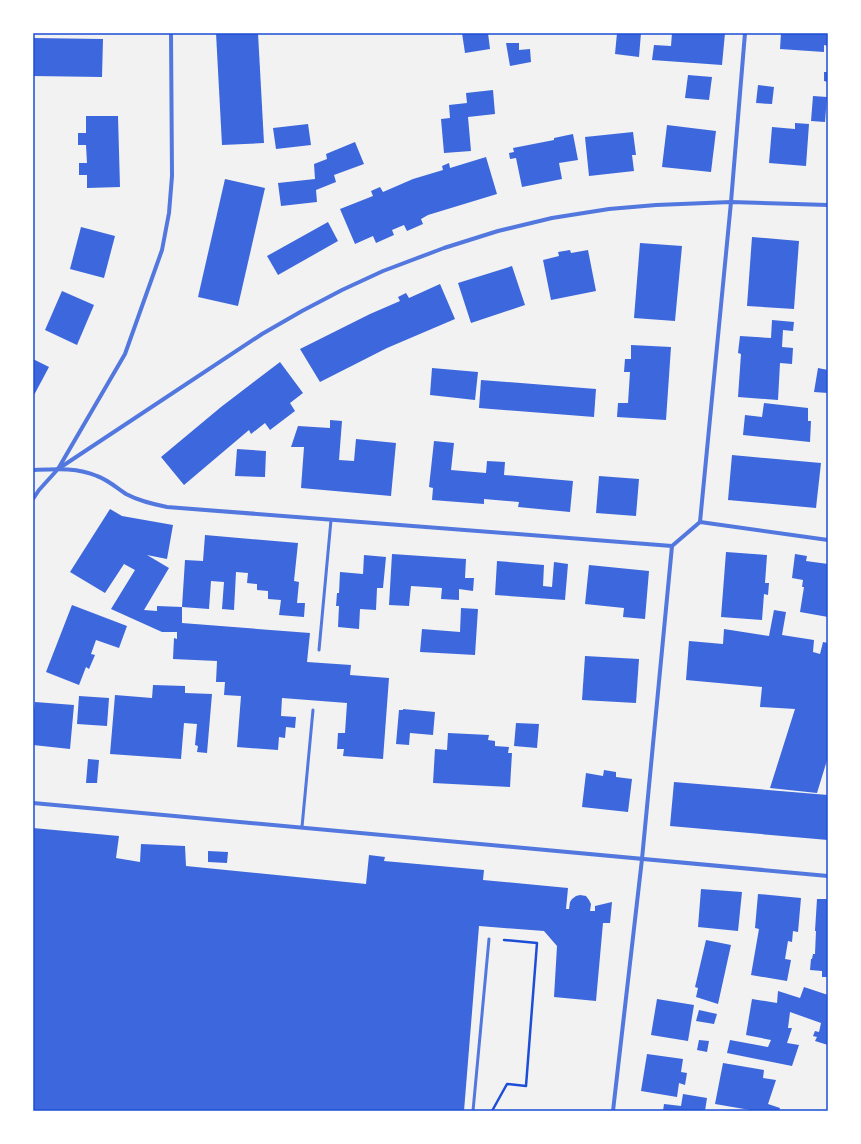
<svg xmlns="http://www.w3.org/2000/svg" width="861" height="1144" font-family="Cabin,sans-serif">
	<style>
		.building { fill: #3d67dc }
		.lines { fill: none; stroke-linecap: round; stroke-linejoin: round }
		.path { stroke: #1d4ed8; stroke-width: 2.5 }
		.service { stroke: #5277de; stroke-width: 3 }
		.minor { stroke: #5277de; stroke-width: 4 }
		.neatline { fill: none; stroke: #1d4ed8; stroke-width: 1.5 }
	</style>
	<rect width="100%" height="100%" fill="#f2f2f2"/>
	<g class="building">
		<path d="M216 33H258L264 143 222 145Z"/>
		<path d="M462 33H488L490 49 465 53Z"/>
		<path d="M617 33H641L639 57 615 54Z"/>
		<path d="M672 33H725L722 65 652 60 654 45 671 46Z"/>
		<path d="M781 33H828V46L824 45V52L780 49Z"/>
		<path d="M33 38 103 39 102 77 33 76Z"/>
		<path d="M506 43H519V50L530 49 531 62 510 66Z"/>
		<path d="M824 72H828V82L824 81Z"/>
		<path d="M688 75 712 77 709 100 685 98Z"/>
		<path d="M758 85 774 87 772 104 756 103Z"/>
		<path d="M493 90 495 114 468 117 471 151 444 153 441 119 450 118 449 105 467 103 466 93Z"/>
		<path d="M813 96 827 97 825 122 811 121Z"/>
		<path d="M86 116H118L120 187 87 188V175H79V163H87L86 145H78V133H86Z"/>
		<path d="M795 123 809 124 806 166 769 163 772 127 795 129Z"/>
		<path d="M308 124 311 145 276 149 273 128Z"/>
		<path d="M667 125 716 131 711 172 662 167Z"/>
		<path d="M633 132 636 155H632L634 171 589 176 585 137Z"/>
		<path d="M573 134 578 160 559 163 562 179 522 187 516 158 510 159 509 153 514 152 513 148 554 140V138Z"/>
		<path d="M355 142 364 164 334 175 336 182 316 190 317 202 281 206 278 183 315 179 314 164 327 159 326 154Z"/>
		<path d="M486 157 497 194 428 215 421 219 423 224 407 231 404 225 392 230 394 235 376 243 373 236 355 244 340 209 373 196 371 191 380 187 383 192 413 179 443 170 442 166 449 163 450 168Z"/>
		<path d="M225 179 265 188 238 306 198 297Z"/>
		<path d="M328 222 338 241 278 275 267 256Z"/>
		<path d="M81 227 115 236 104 278 70 269Z"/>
		<path d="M752 237 799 241 794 309 747 306Z"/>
		<path d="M640 243 682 246 675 321 634 318Z"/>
		<path d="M570 250 571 253 588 250 596 291 551 300 543 260 559 256 558 252Z"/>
		<path d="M512 266 525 305 471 323 458 283Z"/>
		<path d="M440 284 455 319 387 348 320 382 300 349 370 314 400 301 398 297 406 293 409 298Z"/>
		<path d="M62 291 94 305 77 345 45 330Z"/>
		<path d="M772 320 794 322 793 331 783 330 782 347 793 348 792 364 780 363 778 400 738 397 741 354 738 353 740 336 771 338Z"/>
		<path d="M631 345 671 347 666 420 617 417 618 403H628L630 372H624L625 359H631Z"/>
		<path d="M33 359 49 367 33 397Z"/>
		<path d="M280 362 303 393 290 403 295 411 270 430 265 423 251 434 249 430 184 485 161 457 221 407Z"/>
		<path d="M432 368 478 372 475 400 430 395Z"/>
		<path d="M818 368 828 370V393L814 392Z"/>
		<path d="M481 380 596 389 594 417 479 408Z"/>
		<path d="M764 403 808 408V421H811L810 442 743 435 745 415 762 417Z"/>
		<path d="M330 420 342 421 339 460 354 461 356 439 396 443 391 496 301 488 304 447H291L298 426 330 428Z"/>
		<path d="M434 441 454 443 451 470 486 473 487 461 505 462 504 475 573 481 570 512 518 507 519 502 484 499V504L432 500 433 488 429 487Z"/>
		<path d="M237 449 266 451 265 477 235 476Z"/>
		<path d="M732 455 821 463 816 508 728 500Z"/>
		<path d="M599 476 639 479 636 516 596 513Z"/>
		<path d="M110 509 122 516 173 525 167 559 147 555 169 568 144 610 157 611V606L182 607 185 560 203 561 205 535 298 543 294 581 299 582 297 603H305L304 617 279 615 281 600 268 599V591L257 590V584L247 583 248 573 236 572 234 610 222 609 224 582 211 581 209 609 182 607V623L310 633 307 662 351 665 350 675 389 678 383 759 343 756 344 749H337L338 733H345L347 703 282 698 281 716 296 717 295 728 286 727 285 738 279 737 278 750 237 747 241 696 224 695 225 682H216L217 661 173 659 174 638 177 639V632H162L111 609 135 570 124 564 105 593 70 572Z"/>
		<path d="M726 552 767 555 765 583H769L768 595 764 594 762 620 721 617Z"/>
		<path d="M392 554 466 559 465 578H474L473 591 459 589V600L441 599 442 588 411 586 409 606 389 605Z"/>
		<path d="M795 554 807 556 806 561 828 564V617L800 612 804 587H802L803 580 792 578Z"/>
		<path d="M364 555 386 557 383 588H377L376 610 360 609 359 629 338 627 339 606H336L337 593H339L340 572 363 574Z"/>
		<path d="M497 561 544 565 543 586 552 587 554 562 568 564 565 600 495 595Z"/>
		<path d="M589 565 649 571 645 619 623 617 624 608 585 604Z"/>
		<path d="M72 605 127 626 119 648 96 640 91 654 95 655 89 669 86 667 79 685 46 672Z"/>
		<path d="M461 608 478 609 475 655 420 652 422 629 460 632Z"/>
		<path d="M774 610 786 612 782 635 814 640 813 652 820 654 823 642 828 643V757L817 793 770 788 795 709 760 707 762 687 686 680 689 641 723 644 724 629 769 636Z"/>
		<path d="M585 656 639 659 636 703 582 700Z"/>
		<path d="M153 685 185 686V693L212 694 207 753 197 752 198 746 195 745 197 724 184 723 181 759 110 754 115 695 152 698Z"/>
		<path d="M79 696 109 698 107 726 77 724Z"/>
		<path d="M35 702 74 705 70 749 33 745V718Z"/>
		<path d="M403 709 435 712 433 735 410 733 409 745 396 744 399 710H403Z"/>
		<path d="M516 723 539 724 537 748 514 746Z"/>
		<path d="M448 733 489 735 488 740 495 741V746L509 747 508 753H512L510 787 433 783 435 749 447 750Z"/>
		<path d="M88 759 99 760 97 783H86Z"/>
		<path d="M604 770 616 772V777L632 779 628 812 582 807 586 773 603 776Z"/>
		<path d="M674 782 828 795V840L670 826Z"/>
		<path d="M33 828 119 836 116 858 140 862 141 844 185 846 186 866 366 884 369 855 385 857 384 861 484 870 483 880 568 888 566 909H569L570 902 572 899 576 896 580 895 586 896 589 900 591 904 590 911H595V906L612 902 610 923H603L596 1001 554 997 557 946 544 931 479 926 464 1111H33Z"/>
		<path d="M208 851 228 852 227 863 208 862Z"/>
		<path d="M701 889 742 892 738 931 698 927Z"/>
		<path d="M758 894 801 898 798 932 793 931 792 942 788 941 785 959 791 960 787 981 751 975 759 929 755 928Z"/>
		<path d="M817 899H828V977H822V971L810 970 811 959H812L813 954H815L816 931H815Z"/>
		<path d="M706 940 731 945 718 1004 696 997 698 988 695 987Z"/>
		<path d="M804 987 828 995V1045L815 1041 817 1037 813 1036 815 1031 819 1032 821 1023 790 1012 788 1028H792L787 1043 799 1045 792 1066 727 1053 730 1040 768 1047 771 1040 746 1035 752 999 777 1003 778 991 800 998Z"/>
		<path d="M657 999 694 1005 688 1041 651 1035Z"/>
		<path d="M699 1010 717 1014 714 1024 696 1021Z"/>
		<path d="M699 1040 709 1041 707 1052 697 1050Z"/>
		<path d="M647 1054 683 1059 681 1072 687 1073 685 1085 679 1083 677 1097 641 1091Z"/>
		<path d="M723 1063 764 1070 763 1078 776 1080 768 1104 780 1108 779 1111H750V1110L715 1104Z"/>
		<path d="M683 1094 707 1098 705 1111H663L664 1104 681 1106Z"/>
	</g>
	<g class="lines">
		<path class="path" d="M492 1111 507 1084 526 1086 537 943 504 940"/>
		<g class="service">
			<path d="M319 650 331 520"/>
			<path d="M302 827 313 710"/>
			<path d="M473 1111 489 939"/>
		</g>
		<g class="minor">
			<path d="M58 469 262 334 302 311 342 290 383 271 444 248 498 231 552 218 609 209 656 205 731 202 828 205"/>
			<path d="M33 470C54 469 77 467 97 476 108 480 117 488 126 494 139 501 153 504 167 507L672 546 700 522 828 540"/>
			<path d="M33 499 39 490 58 469 125 354 162 250 169 213 172 176 171 33"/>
			<path d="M700 522 731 202 745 33"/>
			<path d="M33 803 828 876"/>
			<path d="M613 1111 642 859 672 546"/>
		</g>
	</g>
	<rect width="861" height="1144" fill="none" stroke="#ffffff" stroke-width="68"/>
	<rect x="34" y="34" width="793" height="1076" class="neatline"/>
</svg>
